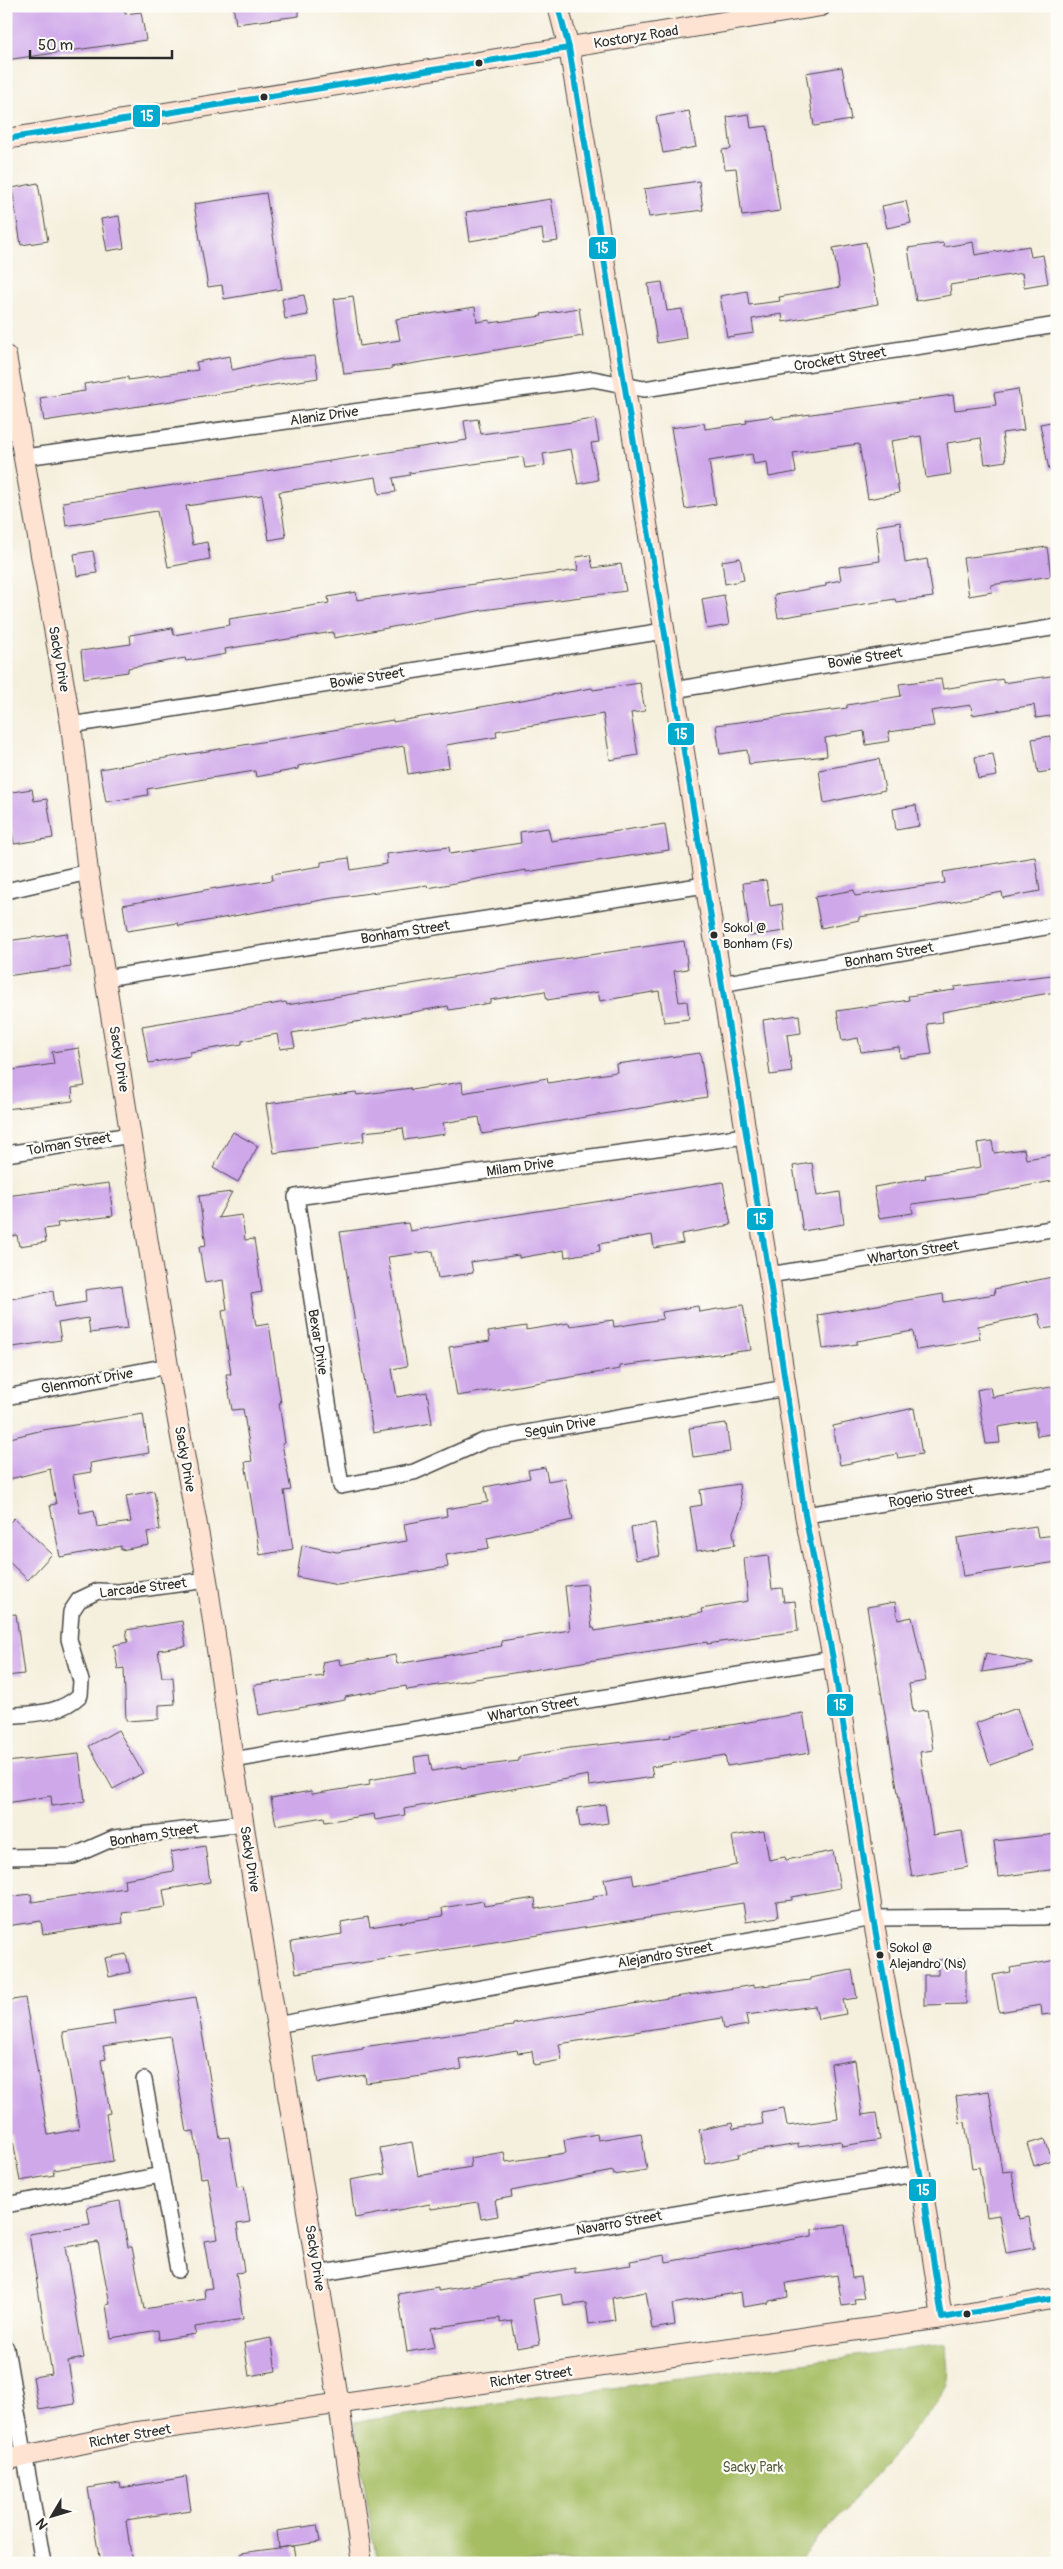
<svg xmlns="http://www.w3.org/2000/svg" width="1063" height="2569" font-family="Pangolin,sans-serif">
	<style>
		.green { fill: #a6be63; stroke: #687447 }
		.building { fill: #cfa8ea }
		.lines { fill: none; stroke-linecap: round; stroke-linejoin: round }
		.street-casing { stroke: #494846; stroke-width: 18 }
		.secondary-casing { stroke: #494846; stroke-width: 22 }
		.street { stroke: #fff; stroke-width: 15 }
		.secondary { stroke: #fee3d2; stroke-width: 20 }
		.bus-1-casing { stroke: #fdfcf7; stroke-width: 10 }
		.bus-1 { stroke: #00a9ce; stroke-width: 6 }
		.bus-dot { fill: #2b2b2b; stroke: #fdfcf7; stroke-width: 2 }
		.labels { text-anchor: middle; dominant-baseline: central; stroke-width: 4.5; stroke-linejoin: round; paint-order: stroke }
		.bus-label { font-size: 13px; fill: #2b2b2b; stroke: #fdfcf7; text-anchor: start }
		.street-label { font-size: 14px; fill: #2b2b2b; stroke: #fdfcf7 }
		.park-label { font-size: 14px; fill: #565e3f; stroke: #fdfcf7 }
		.line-badge { stroke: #fdfcf7; stroke-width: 2 }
		.badge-label { font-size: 14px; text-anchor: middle; font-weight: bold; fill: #fff }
	</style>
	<rect width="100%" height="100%" fill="#fdfcf7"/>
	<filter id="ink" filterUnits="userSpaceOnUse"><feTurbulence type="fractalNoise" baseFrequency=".02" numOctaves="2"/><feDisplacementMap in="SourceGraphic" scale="10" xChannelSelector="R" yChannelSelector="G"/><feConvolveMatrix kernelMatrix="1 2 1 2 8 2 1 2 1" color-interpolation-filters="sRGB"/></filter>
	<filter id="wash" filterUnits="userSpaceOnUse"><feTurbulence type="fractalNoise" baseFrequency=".0096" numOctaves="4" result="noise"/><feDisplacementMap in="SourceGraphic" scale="20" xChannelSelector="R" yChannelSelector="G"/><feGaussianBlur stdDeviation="1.12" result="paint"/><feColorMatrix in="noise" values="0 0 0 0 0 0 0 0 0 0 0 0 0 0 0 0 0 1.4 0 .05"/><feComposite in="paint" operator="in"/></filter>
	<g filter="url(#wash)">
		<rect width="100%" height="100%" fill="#f5efdd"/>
		<path class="green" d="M946 2344C951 2380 951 2384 929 2413L798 2563H377L354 2422Z"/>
		<g id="blocks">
			<g class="building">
				<path d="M6 6H125V14L141 12 146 40 6 60Z"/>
				<path d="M233 6H299V16L236 24Z"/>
				<path d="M842 67 851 120 814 126 806 73Z"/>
				<path d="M689 111 696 147 663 153 656 117Z"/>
				<path d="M749 114 751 128 767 126 780 211 742 216 736 168 725 169 722 150 731 149 727 117Z"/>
				<path d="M699 181 703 210 649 217 644 189Z"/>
				<path d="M38 183 48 241 21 245 12 188Z"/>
				<path d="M266 193 282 289 224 299 222 285 208 287 194 204Z"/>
				<path d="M551 199 558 241 544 243 542 229 470 241 466 212Z"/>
				<path d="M906 201 911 223 887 228 882 206Z"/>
				<path d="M119 216 124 248 107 251 101 219Z"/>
				<path d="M866 242 878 304 783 322 782 314 752 319 754 333 727 337 720 296 747 291 749 305 780 301 779 297 840 287 833 248Z"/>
				<path d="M973 242 975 255 1029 246 1031 257 1043 255 1048 283 1024 287 1022 273 950 285 951 295 916 301 908 248 943 243 944 247Z"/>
				<path d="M662 282 667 311 682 309 686 338 657 343 648 284Z"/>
				<path d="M304 295 308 315 285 319 282 299Z"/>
				<path d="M353 296 360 346 400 340 396 319 475 307 477 322 490 320V323L542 316 541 314 579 308 583 336 391 367V369L344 374 334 299Z"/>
				<path d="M230 356 232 370 282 359 315 356 318 378 44 421 40 398 85 391 84 384 128 377V380L198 370 196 362Z"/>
				<path d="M1018 389 1024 430 1002 433 1006 461 985 464 981 438 947 443 951 474 926 478 921 436 891 441 899 493 868 499 859 444 793 453 796 472 769 477 767 462 754 464 752 454 709 461 716 504 685 509 671 428 704 423 705 429 747 423 746 420 773 416 774 419 953 395 955 410 996 405 994 393Z"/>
				<path d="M478 419 481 434 595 419 599 442 591 443 598 480 578 484 571 449 543 454 545 465 525 468 523 457 409 473 410 475 393 478 396 492 379 494 376 477 279 492 286 537 269 540 262 495 186 506 193 545 207 542 210 559 168 567 157 511 66 526 63 502 467 440 464 421Z"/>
				<path d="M1057 421V470H1049L1040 424Z"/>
				<path d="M900 522 905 563 927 559 933 597 896 602 895 599 778 618 774 595 826 586V583L841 580 839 567 880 561 876 526Z"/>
				<path d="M1047 547 1051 576 991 585 992 592 969 596 963 558Z"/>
				<path d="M93 551 97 573 77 576 74 554Z"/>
				<path d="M590 555 593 568 621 564 626 591 483 610 334 638 333 632 225 649 226 654 186 661 185 658 128 668V672L84 678 81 651 131 644 130 635 172 628 174 635 230 625 229 619 329 603 328 597 356 592 357 600 578 570 576 557Z"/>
				<path d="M740 558 744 580 725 584 722 561Z"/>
				<path d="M724 595 729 625 707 629 702 599Z"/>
				<path d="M1057 675V715L1036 718 1034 705 972 715 971 705 931 711 934 726 888 732 890 741 866 745 864 731 825 738 827 756 749 764 747 750 720 754 716 725 847 708V705L901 696 899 684 941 679 943 689 1003 679V683Z"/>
				<path d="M640 683 645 711 631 713 638 755 610 760 603 714 496 731 497 737 446 745 449 767 408 774 404 746 347 756 298 766V769L256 777 255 771 204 779 147 789 148 795 106 802 100 769 393 720V722L592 688 593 690Z"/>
				<path d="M1050 736 1057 770 1038 773 1032 739Z"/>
				<path d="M993 754 997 776 978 779 975 757Z"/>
				<path d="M879 759 885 790 824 803 819 770Z"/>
				<path d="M32 789 34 801 47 799 53 838 14 844 6 793Z"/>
				<path d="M916 805 919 826 896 830 893 809Z"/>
				<path d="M665 824 669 850 526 872V870L428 888 427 885 327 899 179 926 178 923 127 931 123 905 216 888V889L273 880 272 874 321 866V862L349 858 351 870 387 864 386 854 449 847 450 854 521 843 520 832 548 828 551 841Z"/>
				<path d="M1035 857 1040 891 1003 898 1002 892 922 908 859 917V920L821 928 815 897 854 890 855 896 945 883 943 872Z"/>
				<path d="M766 880 770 906 782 904 785 931 750 936 743 883Z"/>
				<path d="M67 933 71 967 6 976V941Z"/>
				<path d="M684 941 688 969 674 971 679 1002 687 1001 689 1019 664 1022 659 991 600 1001 598 992 547 1000 545 991 490 1000V1003L449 1010 448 1006 292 1033 295 1047 280 1049 277 1034 242 1041V1044L190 1052V1056L149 1063 142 1026 286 1002 287 1005 535 963Z"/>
				<path d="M1052 975 1055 992 942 1012 943 1022 927 1024 932 1054 900 1058 899 1047 861 1052 858 1038 842 1041 837 1011 909 1000 908 996 955 990 954 987Z"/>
				<path d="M799 1015 801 1033 787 1035 792 1072 770 1075 763 1020Z"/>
				<path d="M79 1048 85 1086 72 1088 73 1101 6 1109V1071L54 1064 52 1052Z"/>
				<path d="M700 1053 707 1097 482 1134 479 1117 443 1123 445 1134 405 1140 403 1128 363 1132 364 1141 274 1153 266 1104 356 1092 357 1095 411 1088V1090L462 1082 463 1093 547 1078 548 1083 617 1072 616 1064Z"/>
				<path d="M233 1132 258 1146 238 1182 213 1168Z"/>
				<path d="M992 1141 994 1153 1024 1149 1026 1159 1057 1154V1180L985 1194 912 1204 913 1213 879 1218 874 1187 926 1178 925 1175 981 1167 977 1143Z"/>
				<path d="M812 1163 817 1196 840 1192 844 1224 803 1231 793 1166Z"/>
				<path d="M723 1182 731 1225 681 1234 683 1243 654 1248 652 1235 599 1244 600 1251 565 1257 564 1250 519 1258V1255L471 1262 473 1273 438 1278 433 1251 388 1257 407 1366 392 1369 397 1397 427 1392 432 1423 373 1433 340 1232 408 1223 410 1231Z"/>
				<path d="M109 1183 113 1216 57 1223 58 1227 44 1229 46 1242 19 1246 17 1235 6 1237V1196Z"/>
				<path d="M232 1192 218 1218 242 1215 245 1240 254 1239 262 1292 251 1294 256 1326 269 1324 281 1403H279L285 1443 282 1444 291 1490 284 1491 293 1549 260 1555 245 1462 252 1461 243 1409 232 1410 226 1374H231L222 1311 227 1310 223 1280 205 1283 199 1247 206 1246 199 1196Z"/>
				<path d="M1057 1276V1327L1042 1329 1039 1314 978 1326 980 1339 951 1345 916 1350 913 1331 857 1341V1344L823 1349 818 1315 943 1294 944 1302 995 1294 994 1289Z"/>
				<path d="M122 1285 128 1328 90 1333 88 1318 58 1323 61 1340 6 1348V1300L53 1291 55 1307 86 1302 85 1290Z"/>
				<path d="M743 1305 751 1350 620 1366V1369L457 1396 449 1347 490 1341 488 1332 526 1326V1330L569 1323 570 1326 613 1320 614 1327 663 1319 662 1312 698 1306 699 1312Z"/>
				<path d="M1057 1386V1433L1037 1436 1035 1421 998 1427 1000 1443 986 1444 977 1390 990 1387 992 1397Z"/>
				<path d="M914 1408 922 1454 898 1458 897 1454 840 1465 833 1426Z"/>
				<path d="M143 1414 149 1453 90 1463 91 1472 73 1475 80 1513 94 1510 97 1527 131 1522 126 1496 154 1491 160 1530 147 1532 149 1545 121 1550V1546L60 1557 50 1505 56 1504 50 1469 6 1480V1439L43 1430Z"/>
				<path d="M726 1423 730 1452 693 1457 689 1428Z"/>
				<path d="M545 1467 548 1481 565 1478 573 1520 487 1538 489 1548 446 1555 448 1567 338 1585 297 1577 302 1545 337 1552 407 1541 404 1524 447 1516 446 1509 488 1502 485 1487 530 1478 528 1470Z"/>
				<path d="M739 1484 742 1507 733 1532 735 1545 697 1551 690 1507 702 1505 700 1490Z"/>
				<path d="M14 1518 52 1554 28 1580 6 1559V1526Z"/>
				<path d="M655 1523 660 1556 636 1560 631 1527Z"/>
				<path d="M1036 1526 1038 1537 1057 1535V1562L963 1576 957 1538Z"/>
				<path d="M768 1555 772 1589 782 1588 784 1602 795 1601 798 1631 707 1644V1642L407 1690 406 1686 345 1697V1700L259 1715 254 1685 324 1676 322 1662 339 1659 340 1665 395 1655 397 1664 502 1646 501 1641 570 1630 565 1586 587 1584 592 1628H594L595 1631 702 1613 701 1609 748 1601 744 1558Z"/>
				<path d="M895 1602 898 1620 912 1617 926 1681 909 1684 913 1712 927 1710 933 1750 920 1752 933 1835 962 1831 968 1867 912 1877 867 1607Z"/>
				<path d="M16 1614 24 1674 6 1676V1615Z"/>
				<path d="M182 1621 186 1646 158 1650 162 1677H173L175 1704 159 1705V1719L126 1721 124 1668 118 1669 114 1645 128 1642 126 1630Z"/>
				<path d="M986 1653 1033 1663V1664L982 1672Z"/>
				<path d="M1017 1708 1031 1750 990 1765 976 1723Z"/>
				<path d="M803 1713 810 1753 727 1766 725 1755 651 1767 653 1777 589 1786 588 1775 404 1809 405 1815 375 1820 374 1814 325 1822 324 1817 276 1825 271 1798 311 1791 312 1794 370 1785 369 1780 416 1772 414 1757 429 1755 432 1771 462 1766V1768L519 1761V1757L570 1748 671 1737 670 1735Z"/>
				<path d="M118 1730 143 1773 113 1789 89 1746Z"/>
				<path d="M79 1754 85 1801 52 1806 51 1796 6 1803V1762Z"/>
				<path d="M605 1804 608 1823 580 1827 577 1808Z"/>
				<path d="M764 1831 769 1860 785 1857 786 1860 833 1851 840 1888 792 1897V1900L776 1902 778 1917 746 1922 743 1903 296 1973 291 1942 342 1934 341 1922 368 1917 370 1927 443 1916 442 1908 483 1901 484 1906 535 1898 536 1909 594 1899 593 1896 607 1894 604 1879 632 1874 634 1885 737 1865 732 1836Z"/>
				<path d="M1057 1834V1869L998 1877 994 1841Z"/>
				<path d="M205 1846 210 1882 163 1890 166 1907 122 1913 123 1923 43 1934 41 1921 6 1926V1897L31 1894 32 1902 125 1888 124 1879 174 1871 171 1852Z"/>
				<path d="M126 1954 130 1972 109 1977 105 1958Z"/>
				<path d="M966 1959V2004L924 2005V1975H938V1960Z"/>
				<path d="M1057 1960V2013L1042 2015 1041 2005 999 2012 993 1975 1011 1972 1010 1968Z"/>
				<path d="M852 1970 857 1998 843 2000 846 2014 818 2019 815 2006 746 2015 748 2025 724 2029 722 2018 559 2044 562 2060 534 2065 532 2051 518 2053 517 2050 460 2060 462 2069 423 2076 366 2083 365 2075 318 2083 314 2057 363 2049 362 2047 513 2026V2024L662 1999 754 1985V1987L810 1980V1978Z"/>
				<path d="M196 1997 220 2138 229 2137 237 2187 244 2186 250 2222 237 2224 244 2272 236 2273 243 2319 195 2327 196 2334 159 2340 158 2330 111 2338 106 2305 110 2304 98 2242 65 2247 84 2358 68 2361 75 2404 39 2410 33 2377 52 2374 29 2234 90 2224 87 2207 120 2201 128 2247H132L144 2309 205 2299 204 2289 212 2288 204 2241 218 2239 208 2177 201 2178 194 2131 187 2132 170 2036 103 2046 106 2059 101 2060 110 2113 106 2114 113 2161 53 2170 54 2175 20 2181 12 2134 9 2135 6 2121V2001L25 1998 48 2135 79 2129 63 2032 115 2024 113 2010Z"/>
				<path d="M855 2060 862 2115 876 2113 880 2140 842 2146 841 2141 798 2147V2144L738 2154 739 2157 706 2164 699 2130 732 2123 733 2129 763 2124 761 2112 784 2108 787 2126 838 2119 831 2064Z"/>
				<path d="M989 2091 1002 2172 1012 2171 1019 2219 1029 2217 1034 2248 1006 2253 999 2215 987 2217 979 2167 972 2168 965 2122 960 2123 956 2096Z"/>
				<path d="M641 2133 647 2170 614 2175 613 2171 511 2191 512 2197 495 2200 498 2216 481 2219 478 2202 431 2209 430 2204 355 2218 350 2180 385 2174 380 2148 412 2142 418 2176 471 2167 470 2158 504 2152 506 2162 566 2153 564 2140 597 2134 598 2140Z"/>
				<path d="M1045 2139 1052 2160 1034 2166 1027 2144Z"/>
				<path d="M845 2225 852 2278 860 2277 864 2298 854 2299 855 2304 842 2306 837 2275 786 2283 788 2297 769 2301V2303L743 2307 741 2292 672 2304 675 2325 652 2329 646 2292 612 2298 615 2320 589 2324 586 2303 564 2306 562 2294 533 2299 540 2344 517 2348 512 2321 500 2323V2318L431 2328 435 2347 407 2352 398 2294 438 2287V2291L575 2268V2273L631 2265 630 2261 665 2255 666 2262 812 2236V2229Z"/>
				<path d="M271 2338 276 2371 249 2376 244 2343Z"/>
				<path d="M186 2477 191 2510 126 2520 132 2563H100L88 2488 120 2483 121 2488Z"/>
				<path d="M317 2525 320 2542 279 2548 277 2531Z"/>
				<path d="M293 2546 296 2563H242L241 2553Z"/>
			</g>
		</g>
	</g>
	<g filter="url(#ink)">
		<use href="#blocks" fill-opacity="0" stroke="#494846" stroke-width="1"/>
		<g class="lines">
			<defs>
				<g id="street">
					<path d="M25 457 593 379 644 389 1057 325"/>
					<path d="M673 690 1057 627"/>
					<path d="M71 725 664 631"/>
					<path d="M6 891 88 872"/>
					<path d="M105 978 705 885"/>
					<path d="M721 984 1057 925"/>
					<path d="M745 1136 296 1197 341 1486 414 1472 486 1440 786 1388"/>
					<path d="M6 1154 131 1135"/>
					<path d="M769 1275 1057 1228"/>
					<path d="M6 1397 168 1366"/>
					<path d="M805 1515 1057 1477"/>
					<path d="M6 1716C34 1713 59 1715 80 1695L81 1681 69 1639 71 1612 79 1600 98 1591 119 1592 207 1580"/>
					<path d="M233 1760 833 1659"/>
					<path d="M6 1857 73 1856 114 1838 244 1823"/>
					<path d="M276 2025 873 1918 1043 1917 1057 1915"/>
					<path d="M144 2080 178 2270"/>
					<path d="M6 2205 161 2175"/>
					<path d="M317 2274 920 2173"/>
					<path d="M6 2348 43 2563"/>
				</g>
				<g id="secondary">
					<path d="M558 6 569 48 591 179 769 1275 805 1515 833 1659 873 1918 920 2173 942 2318"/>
					<path d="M6 139 821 6"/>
					<path d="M6 356 71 725 88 872 105 978 168 1366 207 1580 233 1760 339 2405 362 2563"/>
					<path d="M6 2460 131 2433 942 2318 1057 2298"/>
				</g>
			</defs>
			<use href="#street" class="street-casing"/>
			<use href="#secondary" class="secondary-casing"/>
			<use href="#street" class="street"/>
			<use href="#secondary" class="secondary"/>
			<defs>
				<g id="bus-1">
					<path d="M558 6 569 48 591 179 769 1275 805 1515 833 1659 873 1918 920 2173 942 2318 1057 2298"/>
					<path d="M6 139 569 48"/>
				</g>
			</defs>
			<use href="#bus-1" class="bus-1-casing"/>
			<use href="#bus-1" class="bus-1"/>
		</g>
	</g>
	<g class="bus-dot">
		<circle cx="479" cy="63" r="4.5"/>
		<circle cx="264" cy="97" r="4.5"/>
		<circle cx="714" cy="935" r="4.5"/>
		<circle cx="880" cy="1955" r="4.5"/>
		<circle cx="967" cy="2314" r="4.5"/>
	</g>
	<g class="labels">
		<g class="bus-label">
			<text x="723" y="928">Sokol @<tspan x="723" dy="16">Bonham (Fs)</tspan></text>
			<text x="889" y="1948">Sokol @<tspan x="889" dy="16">Alejandro (Ns)</tspan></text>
		</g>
		<g class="street-label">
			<text transform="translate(636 37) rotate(-9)">Kostoryz Road</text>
			<text transform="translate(840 359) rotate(-9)">Crockett Street</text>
			<text transform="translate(324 416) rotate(-8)">Alaniz Drive</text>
			<text transform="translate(865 658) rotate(-9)">Bowie Street</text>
			<text transform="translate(59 659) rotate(80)">Sacky Drive</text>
			<text transform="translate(367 678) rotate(-9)">Bowie Street</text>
			<text transform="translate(405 932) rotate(-9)">Bonham Street</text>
			<text transform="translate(889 955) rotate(-10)">Bonham Street</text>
			<text transform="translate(119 1059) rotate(81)">Sacky Drive</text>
			<text transform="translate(69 1144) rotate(-9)">Tolman Street</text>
			<text transform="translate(520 1167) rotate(-8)">Milam Drive</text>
			<text transform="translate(913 1252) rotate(-9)">Wharton Street</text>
			<text transform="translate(318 1342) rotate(81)">Bexar Drive</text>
			<text transform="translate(87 1381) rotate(-10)">Glenmont Drive</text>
			<text transform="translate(560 1427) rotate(-10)">Seguin Drive</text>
			<text transform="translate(185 1459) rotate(80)">Sacky Drive</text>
			<text transform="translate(931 1496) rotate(-9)">Rogerio Street</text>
			<text transform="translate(143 1588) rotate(-7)">Larcade Street</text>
			<text transform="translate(533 1709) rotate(-10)">Wharton Street</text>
			<text transform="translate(154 1835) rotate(-9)">Bonham Street</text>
			<text transform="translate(250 1859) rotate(81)">Sacky Drive</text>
			<text transform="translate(665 1955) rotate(-10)">Alejandro Street</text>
			<text transform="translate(619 2223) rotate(-10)">Navarro Street</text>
			<text transform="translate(315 2258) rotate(81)">Sacky Drive</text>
			<text transform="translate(531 2377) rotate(-8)">Richter Street</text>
			<text transform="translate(130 2436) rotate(-10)">Richter Street</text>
		</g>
		<g class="park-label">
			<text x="753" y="2467">Sacky Park</text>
		</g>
	</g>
	<g class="line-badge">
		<rect x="132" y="104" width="29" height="24" rx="5" fill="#00a9ce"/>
		<rect x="588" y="236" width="29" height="24" rx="5" fill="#00a9ce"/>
		<rect x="667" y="722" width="28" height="24" rx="5" fill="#00a9ce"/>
		<rect x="746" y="1207" width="28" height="24" rx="5" fill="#00a9ce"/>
		<rect x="826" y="1693" width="28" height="24" rx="5" fill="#00a9ce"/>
		<rect x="908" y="2178" width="29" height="24" rx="5" fill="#00a9ce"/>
	</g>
	<g class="badge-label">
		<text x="147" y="121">15</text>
		<text x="602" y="253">15</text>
		<text x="681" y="739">15</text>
		<text x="760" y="1224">15</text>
		<text x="840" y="1710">15</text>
		<text x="923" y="2195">15</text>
	</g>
	<rect width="1063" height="2569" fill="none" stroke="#fdfcf7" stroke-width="25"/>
	<g transform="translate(52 2516) rotate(232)" stroke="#fdfcf7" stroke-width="4" paint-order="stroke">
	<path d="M0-4L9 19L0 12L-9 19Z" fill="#2b2b2b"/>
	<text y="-8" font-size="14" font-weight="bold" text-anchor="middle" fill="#2b2b2b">N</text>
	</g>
	<path d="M30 50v8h142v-8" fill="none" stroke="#2b2b2b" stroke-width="2.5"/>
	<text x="38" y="50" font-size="15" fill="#2b2b2b" stroke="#fdfcf7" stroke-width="4" paint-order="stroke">50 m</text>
</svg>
